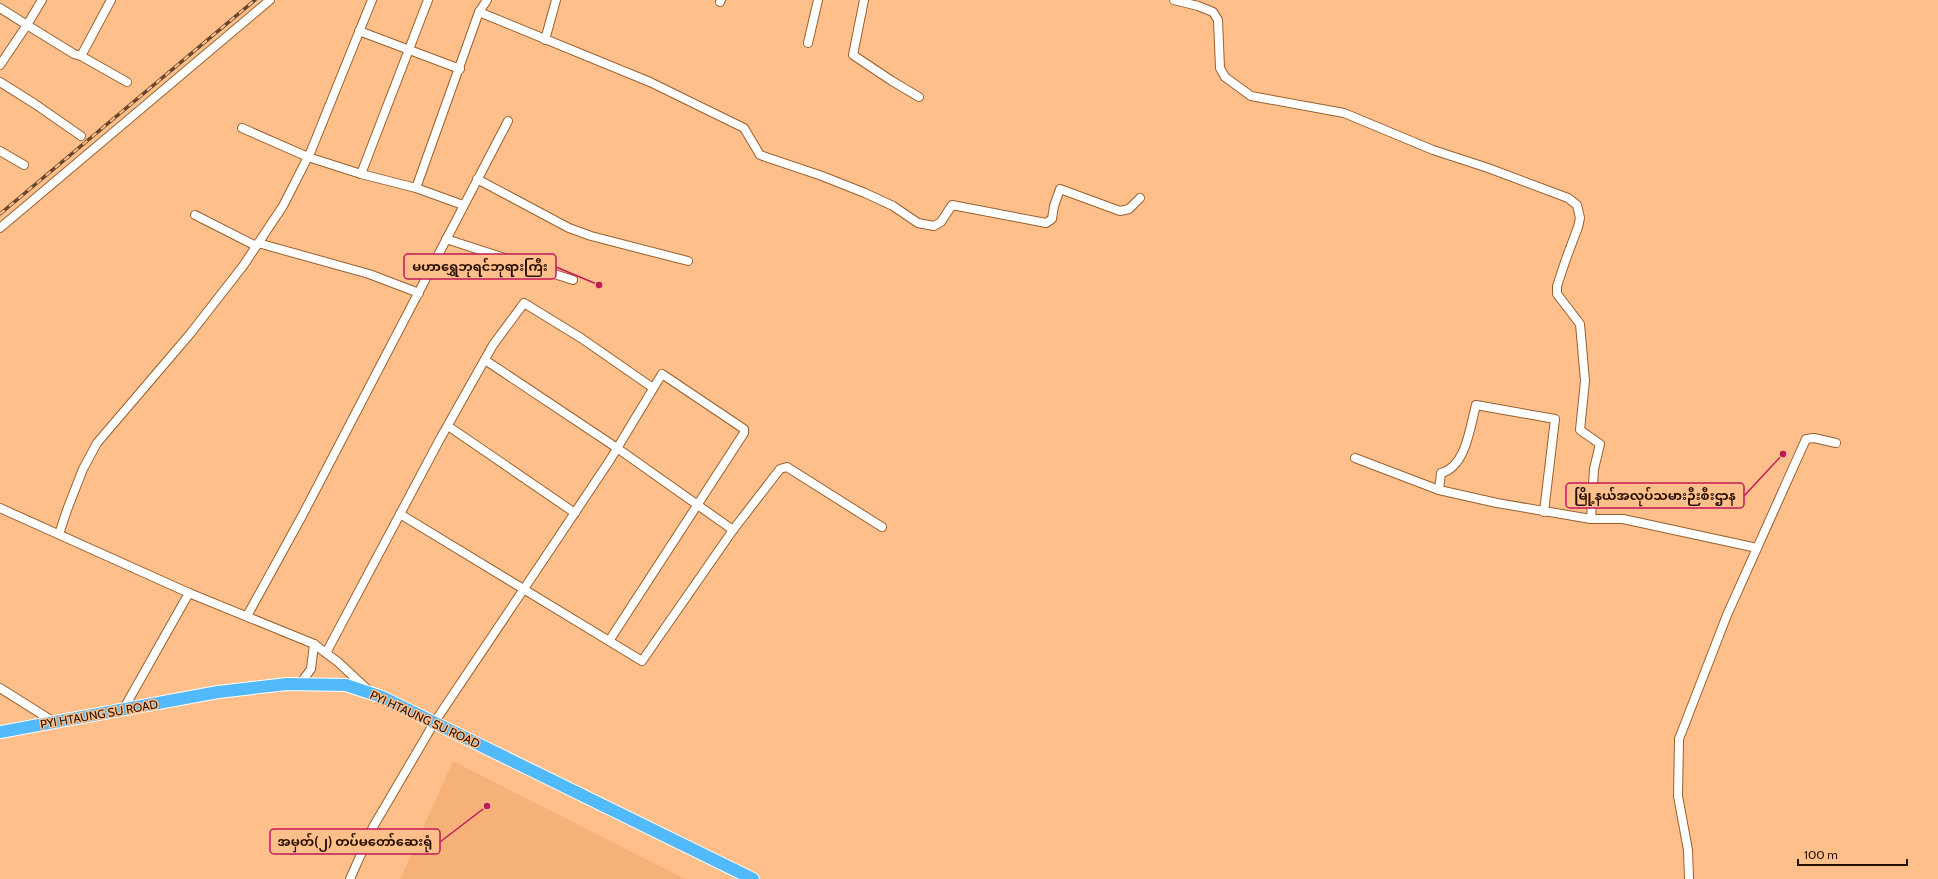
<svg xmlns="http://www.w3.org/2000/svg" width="1938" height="879" font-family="Cabin,'Noto Sans Myanmar',sans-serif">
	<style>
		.built { fill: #f6b178 }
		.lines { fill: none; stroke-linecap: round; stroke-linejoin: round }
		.minor-casing { stroke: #99602e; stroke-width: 10 }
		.highway-casing { stroke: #fff; stroke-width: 14 }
		.minor { stroke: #fff; stroke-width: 8 }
		.highway { stroke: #52b9fa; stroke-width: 12 }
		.rail-casing { stroke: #6a472c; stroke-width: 3.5 }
		.rail { stroke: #febf8b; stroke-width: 2; stroke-dasharray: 6; stroke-linecap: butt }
		.labels { text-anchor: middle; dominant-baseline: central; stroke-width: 3; stroke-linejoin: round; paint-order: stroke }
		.street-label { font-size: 12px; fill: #271000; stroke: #febf8b }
		.leader { fill: none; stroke: #c2185b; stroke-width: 1.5 }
		.callout-dot { fill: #c2185b; stroke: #febf8b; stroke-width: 1.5 }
		.callout { fill: #febf8b; stroke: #c2185b; stroke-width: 1.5 }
		.callout-label { font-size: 13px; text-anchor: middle; font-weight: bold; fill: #271000 }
	</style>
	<rect width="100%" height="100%" fill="#febf8b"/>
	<path class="built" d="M453 761 685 879H400Z"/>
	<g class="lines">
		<defs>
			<g id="minor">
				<path d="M42 0 27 25 74 54 81 56 111 0"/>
				<path d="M864 0 853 55 892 81 919 97"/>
				<path d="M1174 0 1198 6 1213 12 1218 20 1220 68 1225 77 1251 96 1344 113 1433 150 1488 168 1568 198 1577 205 1580 218 1578 227 1566 259 1557 286V294L1580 324 1585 381 1580 430 1600 444 1594 469 1591 519"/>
				<path d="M720 2 721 0"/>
				<path d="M0 8 27 25 0 65"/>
				<path d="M479 12 650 82 744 128 760 155 822 176 865 193 893 206 918 223 934 226 941 222 952 205 1046 223 1052 219 1054 206 1060 189 1120 211 1129 209 1140 198"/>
				<path d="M359 31 460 69"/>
				<path d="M545 40 556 0"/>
				<path d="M808 43 818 0"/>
				<path d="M81 56 127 82"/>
				<path d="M0 82 35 104 81 136"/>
				<path d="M242 128 308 157 361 174 416 188 463 205"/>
				<path d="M0 151 24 165"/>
				<path d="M361 174 428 0"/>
				<path d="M477 179 569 228 591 236 688 261"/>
				<path d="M416 188 479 12 487 0"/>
				<path d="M195 215 256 246"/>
				<path d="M0 228 270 0"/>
				<path d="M446 239 573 280"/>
				<path d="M258 243 369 274 419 293"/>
				<path d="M485 360 617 448 733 530"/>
				<path d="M448 426 575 513"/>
				<path d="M1355 458 1439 490 1497 503 1591 519H1623L1757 548"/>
				<path d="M1439 490 1441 473C1466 467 1470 427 1476 405L1555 419 1544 512"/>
				<path d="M0 508 189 593 314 644 338 662 368 690"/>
				<path d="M400 514 642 661 733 530 780 469 787 467 882 527"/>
				<path d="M59 534 67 510 83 469 97 443 190 334 243 266 283 206 311 151 372 0"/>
				<path d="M247 616 302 516 508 121"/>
				<path d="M326 653 440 439 493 345 524 303 581 338 653 388"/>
				<path d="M300 684 311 669 314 644"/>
				<path d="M0 688 54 722"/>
				<path d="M123 710 189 593"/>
				<path d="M350 879 373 827 434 723 550 550 610 460 662 374 744 429V433L609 641"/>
				<path d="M1689 879 1688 850 1678 796 1679 739 1727 615 1806 439 1814 438 1836 443"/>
			</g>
			<path id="highway" d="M0 732 218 692 287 684 346 685 382 697 753 879"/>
		</defs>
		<use href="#minor" class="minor-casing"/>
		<use href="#highway" class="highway-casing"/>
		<use href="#minor" class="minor"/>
		<use href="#highway" class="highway"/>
		<defs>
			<path id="rail" d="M0 214 255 0"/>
		</defs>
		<use href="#rail" class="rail-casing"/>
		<use href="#rail" class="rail"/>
	</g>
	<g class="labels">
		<g class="street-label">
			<text transform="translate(99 714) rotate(-10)">PYI HTAUNG SU ROAD</text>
			<text transform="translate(425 719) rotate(25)">PYI HTAUNG SU ROAD</text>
		</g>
	</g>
	<path class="leader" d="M599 285L556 267M1783 454L1744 496M487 806L440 842"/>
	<g class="callout-dot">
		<circle cx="599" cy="285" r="4"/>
		<circle cx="1783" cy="454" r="4"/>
		<circle cx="487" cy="806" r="4"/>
	</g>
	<g class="callout">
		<rect x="404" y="254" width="152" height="25" rx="4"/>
		<rect x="1566" y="483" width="178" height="25" rx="4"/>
		<rect x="270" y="829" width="170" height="25" rx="4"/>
	</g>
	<g class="callout-label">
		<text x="480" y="271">မဟာရွှေဘုရင်ဘုရားကြီး</text>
		<text x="1655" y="500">မြို့နယ်အလုပ်သမားဉီးစီးဌာန</text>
		<text x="355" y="846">အမှတ်(၂) တပ်မတော်ဆေးရုံ</text>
	</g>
	<path d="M1798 859v6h109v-6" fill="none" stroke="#271000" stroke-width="2"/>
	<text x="1804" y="859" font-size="12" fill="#271000" stroke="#febf8b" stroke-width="3" paint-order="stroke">100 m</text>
</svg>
